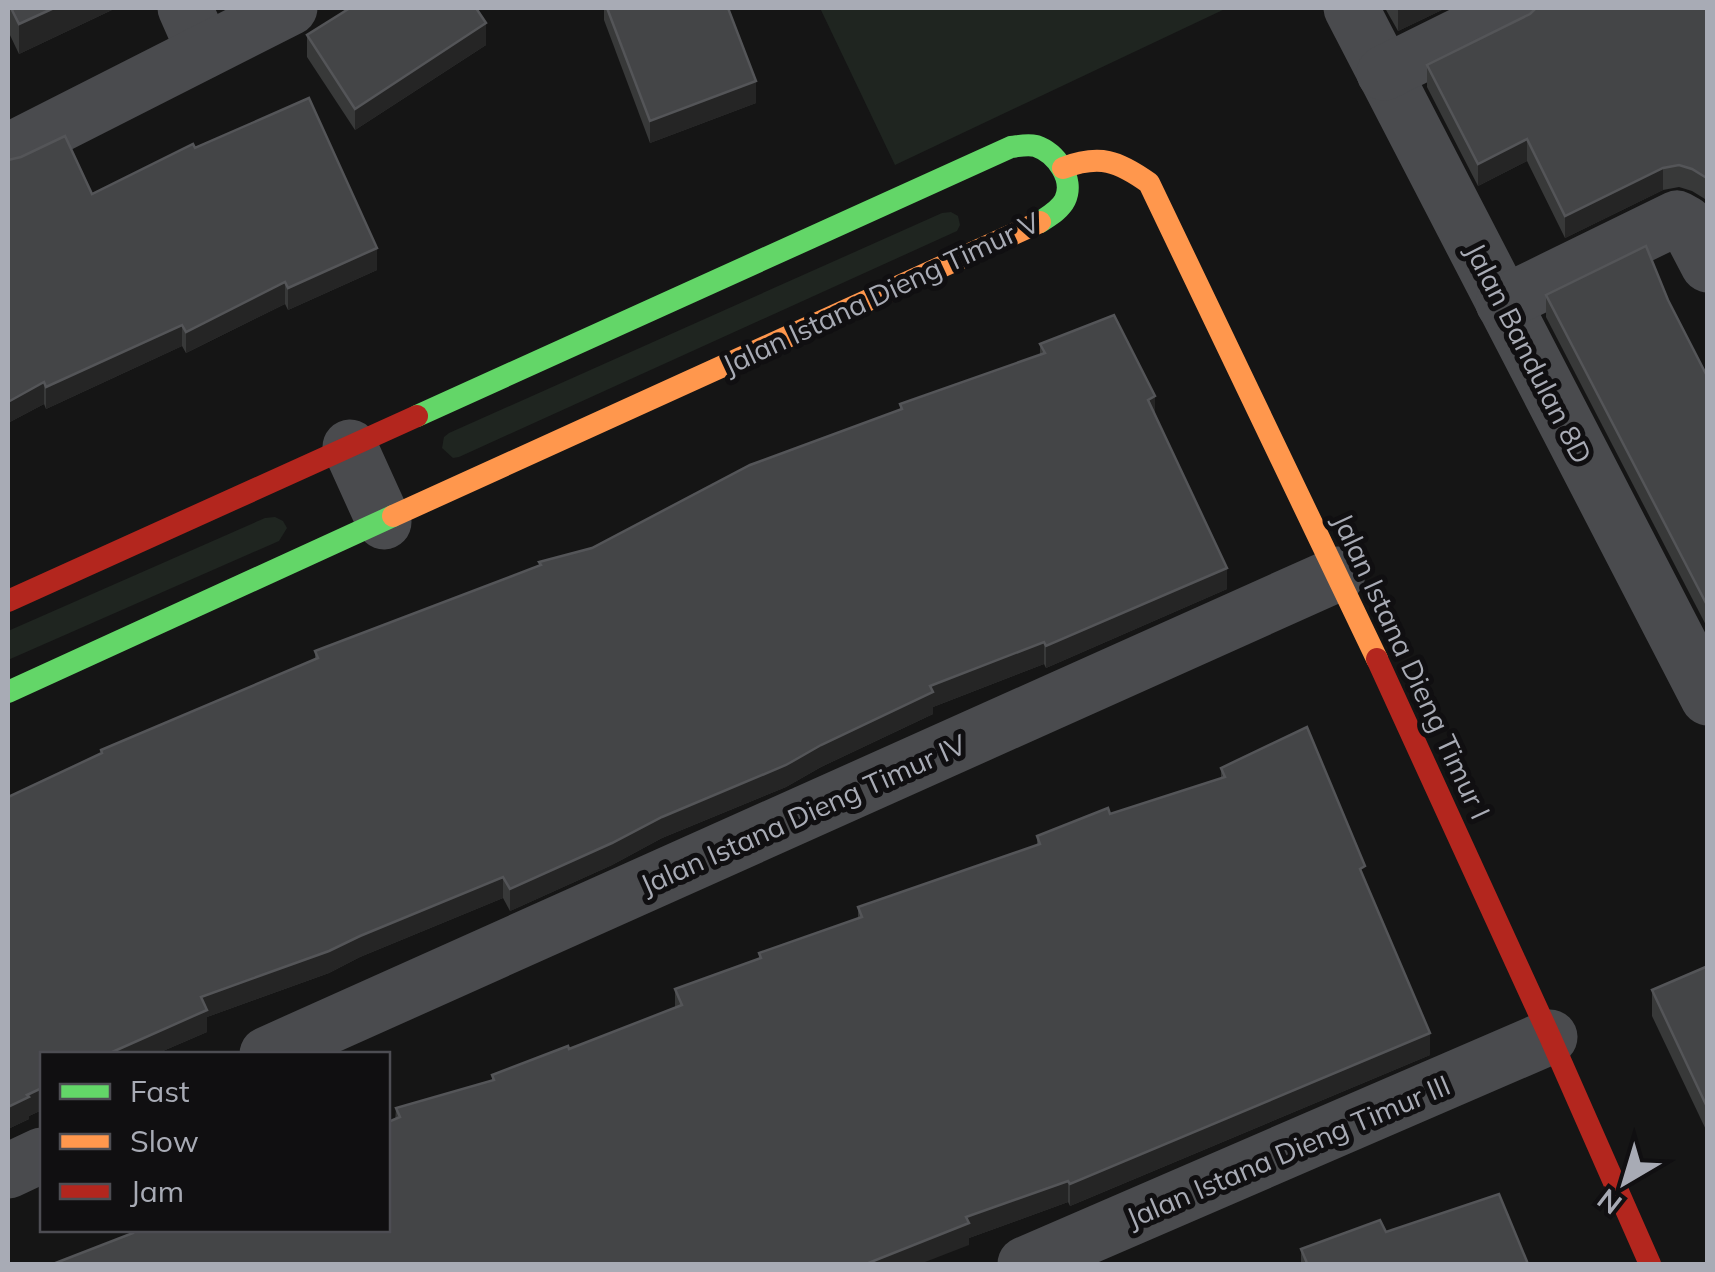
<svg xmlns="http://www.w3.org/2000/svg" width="1715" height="1272" font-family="Mulish,sans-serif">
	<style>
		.green { fill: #1f2520 }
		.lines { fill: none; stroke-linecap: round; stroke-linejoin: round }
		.street { stroke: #4a4b4e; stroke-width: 55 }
		.fast { stroke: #63d668; stroke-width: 22 }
		.slow { stroke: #ff974d; stroke-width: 22 }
		.jam { stroke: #b3261e; stroke-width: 22 }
		.wall { fill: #383939 }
		.shaded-wall { fill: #252525 }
		.building { fill: #444547; stroke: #545558; stroke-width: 2.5 }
		.labels { text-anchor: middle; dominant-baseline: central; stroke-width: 10; stroke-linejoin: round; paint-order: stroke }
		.street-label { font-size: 28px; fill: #a8abb5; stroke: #100f11 }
	</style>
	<rect width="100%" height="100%" fill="#151515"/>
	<g class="green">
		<path d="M820 8H1227L895 165Z"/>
		<path d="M951 212 958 216 960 225 957 231 459 457 453 458 442 448 444 437 449 433 942 213Z"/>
		<path d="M275 517 283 521 287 528 279 541 8 660V631L265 518Z"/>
	</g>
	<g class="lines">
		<g class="street">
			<path d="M185 8 204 51"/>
			<path d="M1351 8 1708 698"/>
			<path d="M1384 73 1515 8"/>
			<path d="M8 151 290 8"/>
			<path d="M1503 303 1677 218 1686 223 1708 265"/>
			<path d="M350 447 384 522"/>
			<path d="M267 1054 1338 574"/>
			<path d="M8 1171 42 1155"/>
			<path d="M1025 1264 1550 1037"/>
		</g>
		<g class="fast">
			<path d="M417 416 1011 147C1020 146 1027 144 1036 146 1056 153 1075 179 1065 200 1060 210 1049 216 1040 222"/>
			<path d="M8 692 393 516"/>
		</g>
		<g class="slow">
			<path d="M1063 168C1100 154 1118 161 1149 183L1377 659"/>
			<path d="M393 516 1040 222"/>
		</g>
		<g class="jam">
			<path d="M8 601 417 416"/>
			<path d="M1377 659 1550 1037 1650 1264"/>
		</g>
	</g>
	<g class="wall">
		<path d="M8 8H114V9L19 54 8 31Z"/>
		<path d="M604 8H728L756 103 650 143 604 20Z"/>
		<path d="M1385 8H1446L1398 31Z"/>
		<path d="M1708 8 1705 199 1692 191 1679 187 1663 190 1565 238 1527 161 1478 186 1427 87V65L1530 14Z"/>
		<path d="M307 35 486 45 355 130 307 57Z"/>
		<path d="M195 148 377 270 288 310 285 304 186 353 182 346 46 409 44 404 8 423 92 194Z"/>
		<path d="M1546 295 1668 300 1708 378V629L1546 317Z"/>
		<path d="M1040 344 1155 415 1227 589 1046 668 1044 664 933 707V714L821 767 786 787 662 838 612 865 510 911 503 898 360 957 329 973 207 1017V1032L156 1054H42V1110L29 1116V1119L8 1129V797L101 754V750L315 659V651L539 566V562L592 548 900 410V404L1040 355Z"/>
		<path d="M1221 768 1365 881 1430 1055 1070 1206 1068 1202 969 1238V1245L129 1235V1230H388L396 1108 492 1081V1075L569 1049 675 1008V989L759 959V953L858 918V907L1037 846V836L1110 814 1221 778Z"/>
		<path d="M1708 966V1134L1652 1016V990Z"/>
		<path d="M1386 1232 1301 1264V1249Z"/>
	</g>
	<g class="shaded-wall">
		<path d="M54 8H114V9L19 54V24Z"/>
		<path d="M1402 8H1446L1398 31V9Z"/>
		<path d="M486 23V45L355 130V109Z"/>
		<path d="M756 81V103L650 143V121Z"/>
		<path d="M1527 139V161L1478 186V164Z"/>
		<path d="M1663 168V190L1565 238V216Z"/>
		<path d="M1708 176V198L1705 199V177Z"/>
		<path d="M377 248V270L288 310V288Z"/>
		<path d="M285 282V304L186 353V332Z"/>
		<path d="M182 325V346L46 409V387Z"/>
		<path d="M44 382V404L8 423V402Z"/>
		<path d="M1155 396V418L1148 400Z"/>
		<path d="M1227 568V589L1046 668V646Z"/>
		<path d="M1044 642V664L933 707V714L821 767 786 787 662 838 612 865 510 911V889L662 817 821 745 930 686Z"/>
		<path d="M503 877V898L360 957 329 973 207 1017V1032L156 1054H110V1053L201 997 360 936Z"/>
		<path d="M1430 1033V1055L1070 1206V1184Z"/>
		<path d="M42 1088V1110L29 1116V1119L8 1129V1107L27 1095Z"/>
		<path d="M1068 1181V1202L969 1238V1245L920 1264H866L966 1217Z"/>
	</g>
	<g class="building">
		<path d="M11 8H54L19 24Z"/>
		<path d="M350 8H476L486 23 355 109 307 35Z"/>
		<path d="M607 8H728L756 81 650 121Z"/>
		<path d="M1536 8H1708V176L1705 177 1692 169 1679 165 1663 168 1565 216 1527 139 1478 164 1427 65 1530 14Z"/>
		<path d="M309 98 377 248 288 288 285 282 186 332 182 325 46 387 44 382 8 402V160L21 157 65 136 92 194 193 144 195 148Z"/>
		<path d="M1646 246 1668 300 1708 378V607L1546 295Z"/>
		<path d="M1114 315 1155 396 1148 400 1227 568 1046 646 1044 642 930 686 933 692 821 745 786 765 662 817 612 843 510 889 503 877 360 936 329 951 201 997 207 1010 110 1053 111 1054H42V1088L27 1095 29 1097 8 1107V797L102 753 101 750 318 658 315 651 541 565 539 562 592 548 750 465 902 409 900 404 1045 353 1040 344Z"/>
		<path d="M1307 727 1365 866 1360 869 1430 1033 1070 1184 1068 1181 966 1217 969 1223 866 1264H53L133 1233 132 1230H388V1122L400 1117 396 1108 494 1080 492 1075 568 1046 569 1049 682 1005 675 989 761 958 759 953 862 917 858 907 1040 844 1037 836 1108 808 1110 814 1225 777 1221 768Z"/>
		<path d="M1708 966V1109L1652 990Z"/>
		<path d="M1499 1194 1528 1264H1302L1307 1263 1301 1249 1380 1220 1386 1232Z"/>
	</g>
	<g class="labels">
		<g class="street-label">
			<text transform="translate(881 293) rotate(-25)">Jalan Istana Dieng Timur V</text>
			<text transform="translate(1529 353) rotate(63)">Jalan Bandulan 8D</text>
			<text transform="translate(1412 666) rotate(65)">Jalan Istana Dieng Timur I</text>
			<text transform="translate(803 814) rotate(-24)">Jalan Istana Dieng Timur IV</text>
			<text transform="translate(1288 1151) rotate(-23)">Jalan Istana Dieng Timur III</text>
		</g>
	</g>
	<rect width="1715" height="1272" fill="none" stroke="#a8abb5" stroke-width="20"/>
	<rect x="40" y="1052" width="350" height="180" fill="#100f11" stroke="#4d4d53" stroke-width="2.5"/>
	<rect x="60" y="1084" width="50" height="15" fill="#63d668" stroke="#4d4d53" stroke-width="2.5"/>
	<text x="130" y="1102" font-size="30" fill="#a8abb5">Fast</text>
	<rect x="60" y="1134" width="50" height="15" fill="#ff974d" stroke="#4d4d53" stroke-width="2.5"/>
	<text x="130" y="1152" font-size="30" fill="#a8abb5">Slow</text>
	<rect x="60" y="1184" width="50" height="15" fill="#b3261e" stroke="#4d4d53" stroke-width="2.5"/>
	<text x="130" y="1202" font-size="30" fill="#a8abb5">Jam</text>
	<g transform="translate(1625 1182) rotate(218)" stroke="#100f11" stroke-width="8" paint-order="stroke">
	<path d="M0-8L18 38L0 25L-18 38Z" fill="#a8abb5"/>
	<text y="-15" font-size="28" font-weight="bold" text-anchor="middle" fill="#a8abb5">N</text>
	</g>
</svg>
